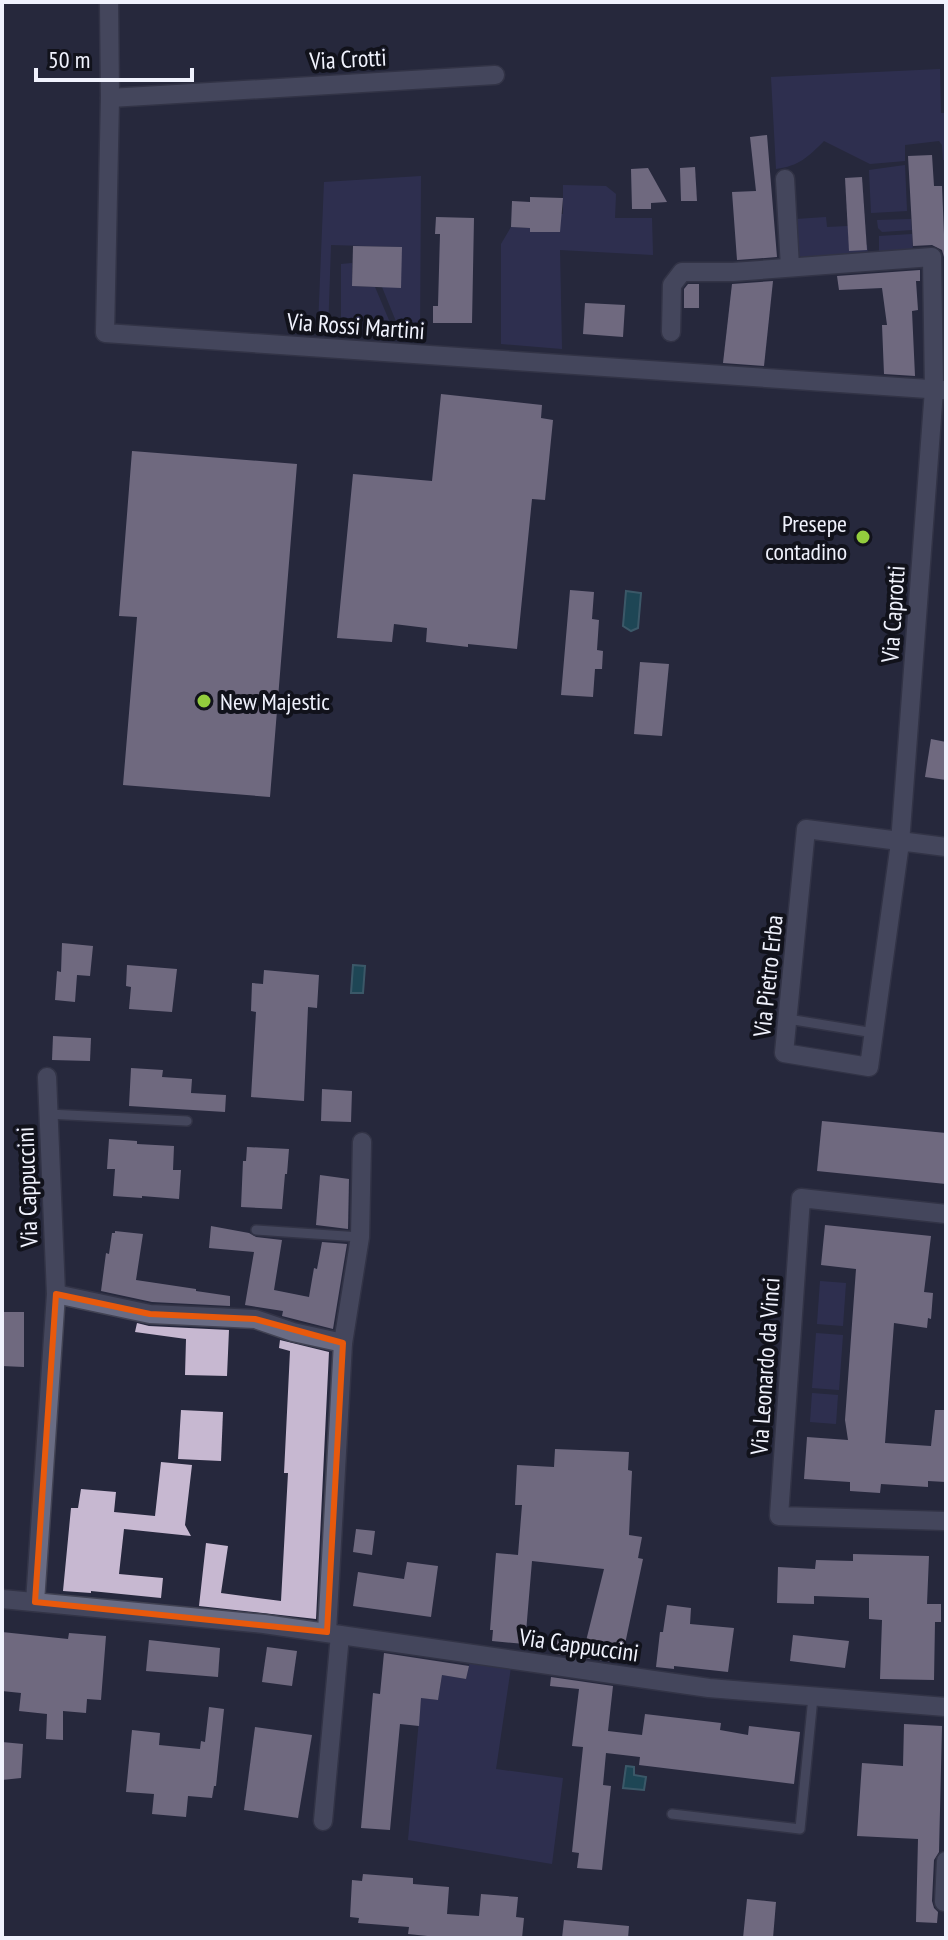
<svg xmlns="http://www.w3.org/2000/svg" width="948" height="1940" font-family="'PT Sans Narrow',sans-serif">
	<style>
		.green { fill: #383967 }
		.water { fill: #146a74; stroke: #56939d; stroke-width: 2 }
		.building { fill: #c7b8d1 }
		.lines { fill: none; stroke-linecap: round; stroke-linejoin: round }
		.lane-casing { stroke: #414253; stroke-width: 12 }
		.street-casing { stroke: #414253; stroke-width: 21 }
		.lane { stroke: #696c84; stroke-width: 9 }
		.street { stroke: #696c84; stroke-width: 18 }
		.marked { fill: none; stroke: #e8590c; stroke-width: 6; stroke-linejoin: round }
		.poi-dot { fill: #93cd3d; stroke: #11121b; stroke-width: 3 }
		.labels { text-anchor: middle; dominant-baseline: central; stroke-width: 8; stroke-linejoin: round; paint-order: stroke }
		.street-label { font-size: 24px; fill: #f0f2fd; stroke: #11121b }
		.poi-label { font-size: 24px; fill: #f0f2fd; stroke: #11121b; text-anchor: end }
	</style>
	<rect width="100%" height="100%" fill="#26283d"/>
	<g class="green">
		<path d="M940 69 941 113H946V160H943L942 145 939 141 905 145V161L870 164 824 141C808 157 799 166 776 169L771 77Z"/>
		<path d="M905 165 907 211 871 213 869 170Z"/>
		<path d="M421 176 420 338 402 336 382 287 401 247 331 245 328 332H322L318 327 324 182Z"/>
		<path d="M563 185 606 186 616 194 615 218H652L653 255 560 250 562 349 501 344V244L511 227 530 228 531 232H559L560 214H563Z"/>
		<path d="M826 217 827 227 848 226 849 245H867L868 253 804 258 797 255 796 219Z"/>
		<path d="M911 219 912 230 882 232 878 228 877 220Z"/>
		<path d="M912 234 913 251 887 254 879 251V236Z"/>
		<path d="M352 263V286L375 287 391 325 390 331 341 328V264Z"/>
		<path d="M820 1281 846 1283 843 1326 817 1324Z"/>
		<path d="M816 1333 843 1335 839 1390 812 1388Z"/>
		<path d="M812 1393 838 1395 836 1424 810 1422Z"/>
		<path d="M470 1661 511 1667 496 1769 563 1778 552 1864 408 1840 421 1698 438 1700 442 1675 466 1679Z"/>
	</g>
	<g class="water">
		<path d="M626 591 641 593 638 628 631 631 623 626Z"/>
		<path d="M353 965 365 966 363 993H351Z"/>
		<path d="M626 1766 634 1767V1775L646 1777 644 1790 623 1788Z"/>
	</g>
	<g class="building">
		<path d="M767 135 777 257 737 260 732 192 756 191 750 137Z"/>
		<path d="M932 155 934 186H942L946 282H944V257L942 250 932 245 913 246 908 156Z"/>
		<path d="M695 167 697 201H681L680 168Z"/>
		<path d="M648 168 667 202 651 203V209H632L631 169Z"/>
		<path d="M862 177 867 250 849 251 845 178Z"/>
		<path d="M530 197 563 198 560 232H530V228L511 227 512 201 530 202Z"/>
		<path d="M436 217 474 218 472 323H433V306H438L440 234H435Z"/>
		<path d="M353 246 402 247 401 288 352 286Z"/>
		<path d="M920 270V281H916L918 310 912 311 915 376 884 374 882 325H887L882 288 839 290 837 276Z"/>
		<path d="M773 281 764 366 723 363 732 284Z"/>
		<path d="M688 284H699V308H684V289Z"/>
		<path d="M585 303 625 305 623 337 583 334Z"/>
		<path d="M441 394 542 405 541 418 553 420 545 500 532 499 517 649 468 644V647L426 642 427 628 394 624 392 642 337 638 353 474 432 481Z"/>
		<path d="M132 451 297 464 270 797 123 785 137 617 119 616Z"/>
		<path d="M570 590 594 592 592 619 599 620 597 650 603 651 602 669H595L593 697 561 695Z"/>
		<path d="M640 662 669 664 662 736 634 734Z"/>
		<path d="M931 739 946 742V780L925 777Z"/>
		<path d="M62 943 93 946 90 976 77 975 75 1002 55 1000 57 971 61 972Z"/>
		<path d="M127 965 177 969 172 1012 129 1009 131 987 126 986Z"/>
		<path d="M264 970 319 975 317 1008 308 1007 304 1101 251 1097 256 1012 251 1011 252 983 263 984Z"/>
		<path d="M53 1036 91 1038 90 1061 52 1060Z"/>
		<path d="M131 1068 163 1070 162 1077 192 1079 191 1093 226 1095 225 1112 129 1106Z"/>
		<path d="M322 1089 352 1091 351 1122 321 1121Z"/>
		<path d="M822 1121 946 1133V1184L817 1171Z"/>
		<path d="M109 1139 137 1141V1144L174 1146 173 1170H181L179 1199 142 1196V1198L113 1196 115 1169H107Z"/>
		<path d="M247 1147 289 1149 287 1174H285L282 1209 241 1207 243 1161H246Z"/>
		<path d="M320 1175 349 1179 348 1229 316 1225Z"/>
		<path d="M825 1225 931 1236 924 1292 933 1293 931 1319 928 1318 927 1328 894 1323 885 1443 931 1446 935 1410H946V1482L928 1481V1487L881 1484 880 1493 850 1491V1482L804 1479 807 1437 848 1440 845 1420 856 1269 821 1265Z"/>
		<path d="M211 1226 249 1233 256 1237 282 1240 274 1290 309 1297 314 1268 317 1269 322 1242 347 1244 333 1329 282 1316 283 1311 245 1305 254 1252 209 1248Z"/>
		<path d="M115 1231 143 1234 136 1280 196 1289V1291L230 1296V1306L152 1302 101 1291 106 1253 109 1254 112 1233H115Z"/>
		<path d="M2 1312H24V1367L2 1366Z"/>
		<path d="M137 1323 149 1326 229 1330 227 1376 185 1375 186 1339 135 1332Z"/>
		<path d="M280 1340 329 1352 316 1619 199 1606 206 1543 228 1546 221 1593 281 1601 288 1473H284L290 1351 279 1348Z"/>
		<path d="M181 1410 223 1412 221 1461 178 1459Z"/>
		<path d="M555 1449 629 1452 628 1470 632 1471 629 1535 642 1537 638 1558 643 1559 621 1663 554 1654 556 1636 586 1641 604 1569 532 1561 525 1644 492 1641 493 1630H490L496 1553 518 1555 522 1505H515L517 1465 554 1467Z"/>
		<path d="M161 1462 192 1465 185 1525 191 1536 124 1529 119 1574 163 1578 161 1598 91 1591V1593L63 1591 71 1508H78L81 1489 116 1492 114 1512 155 1516Z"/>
		<path d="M356 1529 375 1531 372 1555 353 1552Z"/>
		<path d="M853 1554 929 1556 927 1604H941V1622H935L934 1680 880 1679 882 1620 869 1619V1598L814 1596V1604L777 1603 778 1567 815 1569 816 1560 853 1561Z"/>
		<path d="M407 1562 438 1566 431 1617 353 1606 358 1572 404 1579Z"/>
		<path d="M667 1605 691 1608 690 1624 734 1628 728 1672 674 1666V1669L656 1667 660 1632H663Z"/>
		<path d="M2 1632 68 1639 69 1633 106 1636 101 1700 87 1699 86 1713 63 1711V1740L46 1739 47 1714 19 1711 21 1693 2 1691Z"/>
		<path d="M793 1635 849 1641 845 1668 790 1661Z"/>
		<path d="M149 1640 220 1648 218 1677 146 1671Z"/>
		<path d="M267 1647 297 1651 292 1686 262 1682Z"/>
		<path d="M384 1653 469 1666 466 1679 442 1675 438 1700 421 1698 419 1726 400 1724 390 1830 361 1828 373 1693 380 1694Z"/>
		<path d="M551 1677 613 1686 608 1731 642 1735 645 1714 721 1723 720 1730 748 1735 749 1726 800 1732 794 1784 639 1765 640 1757 606 1753 603 1785 611 1786 602 1870 577 1868 579 1853 572 1852 583 1747 572 1746 579 1689 550 1686Z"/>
		<path d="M209 1707 224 1709 216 1786H214L212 1798 188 1796 186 1817 152 1814 154 1794 126 1792 132 1730 160 1733 159 1745 200 1749 201 1741 205 1742Z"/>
		<path d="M904 1724 942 1726 939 1852 934 1860 932 1901 934 1908 938 1912 937 1923 916 1922 918 1839 857 1836 862 1763 903 1766Z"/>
		<path d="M255 1727 312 1735 298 1818 244 1810Z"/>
		<path d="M2 1742 23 1744 21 1778 2 1780Z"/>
		<path d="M363 1874 413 1878V1884L449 1887 447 1914 479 1916 481 1894 518 1897 516 1917 524 1918 522 1938H447L408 1934 409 1927 358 1923 359 1918 350 1917 352 1880 362 1881Z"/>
		<path d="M747 1899 776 1902 773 1938H743Z"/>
		<path d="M564 1920 629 1926 628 1938H562Z"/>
	</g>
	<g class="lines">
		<defs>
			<g id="lane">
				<path d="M788 1019 874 1033"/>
				<path d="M48 1114 187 1121"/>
				<path d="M256 1230 360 1237"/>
				<path d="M672 1814 800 1829 813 1697"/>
			</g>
			<g id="street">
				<path d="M109 2 110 98 105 333 943 390"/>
				<path d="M110 98 495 75"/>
				<path d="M785 179 790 267"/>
				<path d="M671 332 672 285 682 272H733L932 257 934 390 900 843 869 1067 784 1053 806 829 946 847"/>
				<path d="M946 1214 801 1198 779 1516 946 1521"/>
				<path d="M56 1294 150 1314 255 1319 293 1332 343 1343"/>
				<path d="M2 1599 264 1624 709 1688 946 1707"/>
				<path d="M35 1602 56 1294 47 1077"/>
				<path d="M327 1632 343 1343 360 1237 362 1142"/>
				<path d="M323 1821 340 1635"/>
				<path d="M944 1902 946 1861"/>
			</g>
		</defs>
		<use href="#lane" class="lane-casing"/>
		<use href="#street" class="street-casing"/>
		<use href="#lane" class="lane"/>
		<use href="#street" class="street"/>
	</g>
	<path d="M0 0H948V1940H0ZM56 1294 150 1314 255 1319 343 1343 327 1632 35 1602Z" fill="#26283d" fill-opacity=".55" fill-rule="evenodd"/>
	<path class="marked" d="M56 1294 150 1314 255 1319 343 1343 327 1632 35 1602Z"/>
	<g class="poi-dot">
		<circle cx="863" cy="537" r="8"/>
		<circle cx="204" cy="701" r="8"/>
	</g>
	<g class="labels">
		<g class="street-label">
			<text transform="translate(348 59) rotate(-3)">Via Crotti</text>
			<text transform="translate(356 326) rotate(4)">Via Rossi Martini</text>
			<text transform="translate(893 614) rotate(-86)">Via Caprotti</text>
			<text transform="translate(768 976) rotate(-84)">Via Pietro Erba</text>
			<text transform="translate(27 1187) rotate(-92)">Via Cappuccini</text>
			<text transform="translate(765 1366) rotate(-86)">Via Leonardo da Vinci</text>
			<text transform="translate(579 1645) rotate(8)">Via Cappuccini</text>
		</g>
		<g class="poi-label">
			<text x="847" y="523">Presepe<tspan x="847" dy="28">contadino</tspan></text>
			<text x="220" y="701" text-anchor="start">New Majestic</text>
		</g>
	</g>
	<rect width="948" height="1940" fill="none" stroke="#f0f2fd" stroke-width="8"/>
	<path d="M36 68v12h156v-12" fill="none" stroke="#f0f2fd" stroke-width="4"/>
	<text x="48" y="68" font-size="24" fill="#f0f2fd" stroke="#11121b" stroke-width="6" paint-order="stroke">50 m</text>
</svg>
